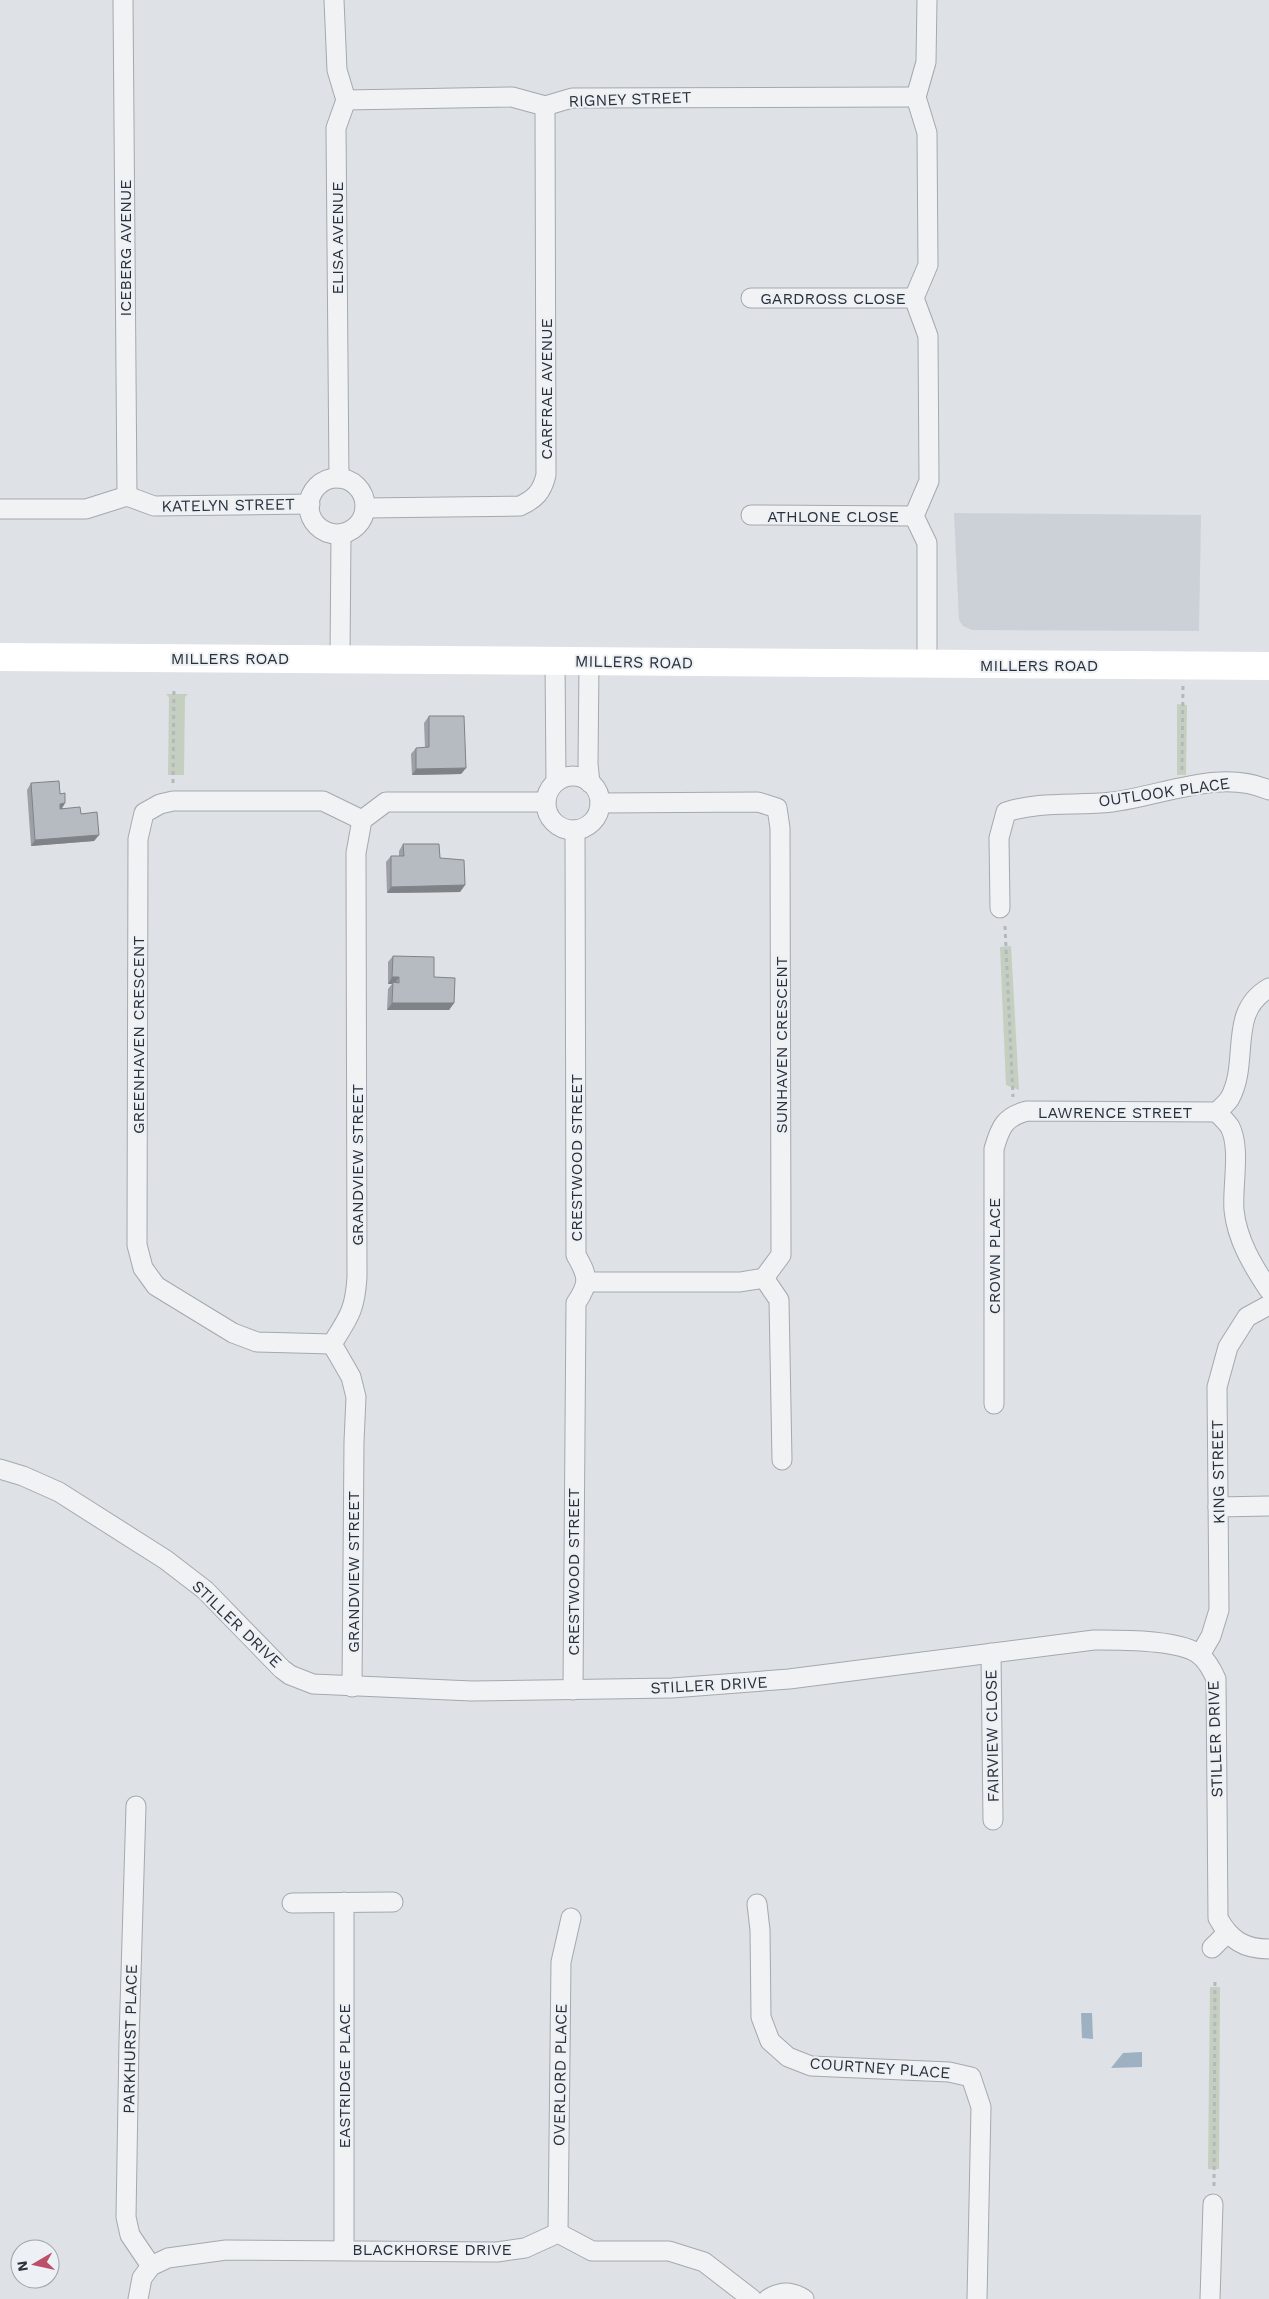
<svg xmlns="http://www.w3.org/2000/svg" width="1269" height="2299" font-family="'Work Sans',sans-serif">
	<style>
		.built { fill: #ccd1d7 }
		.green { fill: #c5cfc0 }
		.water { fill: #9db1c2 }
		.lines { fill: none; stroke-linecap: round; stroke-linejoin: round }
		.street-casing { stroke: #a4a9af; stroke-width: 21 }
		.path { stroke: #b4b8bc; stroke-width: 3; stroke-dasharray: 4 4; stroke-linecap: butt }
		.street { stroke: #f0f2f4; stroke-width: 19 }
		.secondary { stroke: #fff; stroke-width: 28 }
		.wall { fill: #9da1a7 }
		.shaded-wall { fill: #7f8388 }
		.building { fill: #b6bbc2; stroke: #7f8388 }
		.labels { text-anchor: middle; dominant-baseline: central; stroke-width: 4; stroke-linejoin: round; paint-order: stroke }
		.street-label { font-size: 16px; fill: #29313b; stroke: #edf0f4 }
	</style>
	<rect width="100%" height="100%" fill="#dee1e6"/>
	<path class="built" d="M954 513 1201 515 1199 631 972 630 963 626 959 620Z"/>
	<g class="green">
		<path d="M166 694H188L185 697 184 775H168L169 697Z"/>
		<path d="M1177 704 1187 705 1186 775H1177Z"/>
		<path d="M1011 946 1019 1090 1006 1085 1000 947Z"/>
		<path d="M1210 1987H1220L1219 2169H1208Z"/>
	</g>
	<g class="water">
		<path d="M1081 2013H1092L1093 2039 1082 2038Z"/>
		<path d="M1142 2052V2067L1111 2068 1123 2053Z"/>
	</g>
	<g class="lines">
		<defs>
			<g id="street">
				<path d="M123 0 127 496"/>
				<path d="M334 0 337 70 346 100 336 128 339 478"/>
				<path d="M927 0 926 62 916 97 927 133 928 265 914 298 928 336 929 481 914 516 927 543V664"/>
				<path d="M346 100 512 97 545 106 572 98 916 97"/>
				<path d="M751 298H914"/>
				<circle cx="337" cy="506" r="28"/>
				<path d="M365 508 520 506C535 499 542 492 546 475L545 106"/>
				<path d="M0 509H86L127 496 154 506 310 504"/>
				<path d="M751 515 914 516"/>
				<path d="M340 658 341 534"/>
				<path d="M555 661 556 782"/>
				<path d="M589 663 588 764 590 783"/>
				<circle cx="573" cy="803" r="27"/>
				<path d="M1000 908 999 838 1006 812C1040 801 1076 806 1112 802 1163 796 1219 768 1269 790"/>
				<path d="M1269 988C1227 1012 1250 1061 1230 1098 1227 1103 1221 1108 1217 1112 1221 1117 1227 1122 1230 1127 1241 1148 1232 1187 1234 1210 1237 1240 1253 1266 1269 1290"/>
				<path d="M764 1278 779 1300 782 1460"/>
				<path d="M587 1282H740L764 1278 781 1255 780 828 777 808 758 802 600 803"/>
				<path d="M332 1344 257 1342 233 1333 156 1286 143 1268 137 1245 138 839 144 813 160 804 173 801H323L362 820"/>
				<path d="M994 1404V1149C1000 1128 1004 1117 1027 1111L1217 1112"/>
				<path d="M0 1469 23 1476 59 1492 166 1560 205 1590 282 1669 290 1675 313 1684 472 1691 672 1688 789 1679 1094 1640C1119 1640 1183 1639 1201 1656 1208 1662 1212 1670 1216 1679L1218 1918C1230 1940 1244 1949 1269 1949"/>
				<path d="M1218 1507 1269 1506"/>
				<path d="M991 1653 993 1820"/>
				<path d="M1200 1655 1211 1636 1219 1610 1217 1387 1228 1347 1247 1317 1269 1305"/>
				<path d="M352 1687 354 1442 356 1397 351 1377 332 1344C349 1317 355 1310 357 1277L356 853 362 820 386 802H546"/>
				<path d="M573 1690 576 1303C590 1283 588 1276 576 1255L575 830"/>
				<path d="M136 1806 129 2041 126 2217 130 2235 151 2266"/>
				<path d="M292 1903 393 1902"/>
				<path d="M757 1904 760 1930 761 2017 770 2041 788 2057 811 2066 949 2072 971 2077 981 2107 977 2299"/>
				<path d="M1212 1948 1227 1933"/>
				<path d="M558 2233 561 1962 571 1918"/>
				<path d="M344 2249V1902"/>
				<path d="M138 2299 142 2278 151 2266 168 2258 226 2250 497 2252 525 2248 558 2233 592 2251H669L704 2262 752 2299"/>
				<path d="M768 2299C781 2291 791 2291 804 2299"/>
				<path d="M1210 2299 1213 2204"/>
			</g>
		</defs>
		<use href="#street" class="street-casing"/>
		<g class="path">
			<path d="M1182 770 1183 686"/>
			<path d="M173 783 174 688"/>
			<path d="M1005 926 1013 1097"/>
			<path d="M1214 2186 1215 1982"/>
		</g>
		<use href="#street" class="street"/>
		<path class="secondary" d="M0 657C423 659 846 664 1269 666"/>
	</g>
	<g class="wall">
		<path d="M429 716 466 768 461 774 412 775 411 754 416 748H425L424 723Z"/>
		<path d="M31 783 60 794 65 803 61 808 81 814 99 835 94 841 31 846 27 790Z"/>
		<path d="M403 844 465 885 460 892 387 893 386 862 391 856H399V851Z"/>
		<path d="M393 956 434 977 454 1003 449 1010H387L388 989 392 984H388V962Z"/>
	</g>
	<g class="shaded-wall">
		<path d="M466 768 461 774 412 775 416 769Z"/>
		<path d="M65 803 61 810 60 804Z"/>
		<path d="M99 835 94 841 31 846 35 840Z"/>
		<path d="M465 885 460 892 387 893 391 887Z"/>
		<path d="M392 977H399L395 984 393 982 392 984H388Z"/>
		<path d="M392 1003H454L449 1010H387Z"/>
	</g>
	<g class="building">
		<path d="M429 716H464L466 768 416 769V748L429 747Z"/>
		<path d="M59 781 60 794 65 793V803L60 804V809L80 807 81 814 97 812 99 835 35 840 31 783Z"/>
		<path d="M403 844H439L440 858 464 860 465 885 391 887V856H404Z"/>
		<path d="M393 956 434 957V977L455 978 454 1003H392L393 982 399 983V977H392Z"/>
	</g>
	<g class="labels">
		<g class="street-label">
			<text transform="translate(630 99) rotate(-2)">RIGNEY STREET</text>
			<text transform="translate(337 238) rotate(-90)">ELISA AVENUE</text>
			<text transform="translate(125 248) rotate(-90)">ICEBERG AVENUE</text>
			<text x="833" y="298">GARDROSS CLOSE</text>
			<text transform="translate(546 389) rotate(-90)">CARFRAE AVENUE</text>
			<text transform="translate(228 505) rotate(-1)">KATELYN STREET</text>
			<text x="833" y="516">ATHLONE CLOSE</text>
			<text x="230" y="658">MILLERS ROAD</text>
			<text transform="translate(634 662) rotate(1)">MILLERS ROAD</text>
			<text x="1039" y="665">MILLERS ROAD</text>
			<text transform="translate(1164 792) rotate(-8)">OUTLOOK PLACE</text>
			<text transform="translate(138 1035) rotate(-90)">GREENHAVEN CRESCENT</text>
			<text transform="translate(781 1045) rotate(-90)">SUNHAVEN CRESCENT</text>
			<text x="1115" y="1112">LAWRENCE STREET</text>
			<text transform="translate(576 1158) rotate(-90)">CRESTWOOD STREET</text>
			<text transform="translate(357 1165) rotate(-90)">GRANDVIEW STREET</text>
			<text transform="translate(994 1256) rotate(-90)">CROWN PLACE</text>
			<text transform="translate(1218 1472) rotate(-91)">KING STREET</text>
			<text transform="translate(353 1572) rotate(-90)">GRANDVIEW STREET</text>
			<text transform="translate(573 1572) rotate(-90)">CRESTWOOD STREET</text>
			<text transform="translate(237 1624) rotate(44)">STILLER DRIVE</text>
			<text transform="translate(709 1685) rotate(-3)">STILLER DRIVE</text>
			<text transform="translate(992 1736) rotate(-91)">FAIRVIEW CLOSE</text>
			<text transform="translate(1215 1739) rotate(-92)">STILLER DRIVE</text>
			<text transform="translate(130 2039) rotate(-89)">PARKHURST PLACE</text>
			<text transform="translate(880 2068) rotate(4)">COURTNEY PLACE</text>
			<text transform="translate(560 2075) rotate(-89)">OVERLORD PLACE</text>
			<text transform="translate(344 2076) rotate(-90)">EASTRIDGE PLACE</text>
			<text x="432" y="2249">BLACKHORSE DRIVE</text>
		</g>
	</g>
	<g transform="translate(35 2264) rotate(261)"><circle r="24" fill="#edf0f4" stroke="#9fa4aa"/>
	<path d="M0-4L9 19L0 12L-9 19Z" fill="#bd5068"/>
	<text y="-8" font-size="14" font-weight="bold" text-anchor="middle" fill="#29313b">N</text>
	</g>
</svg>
